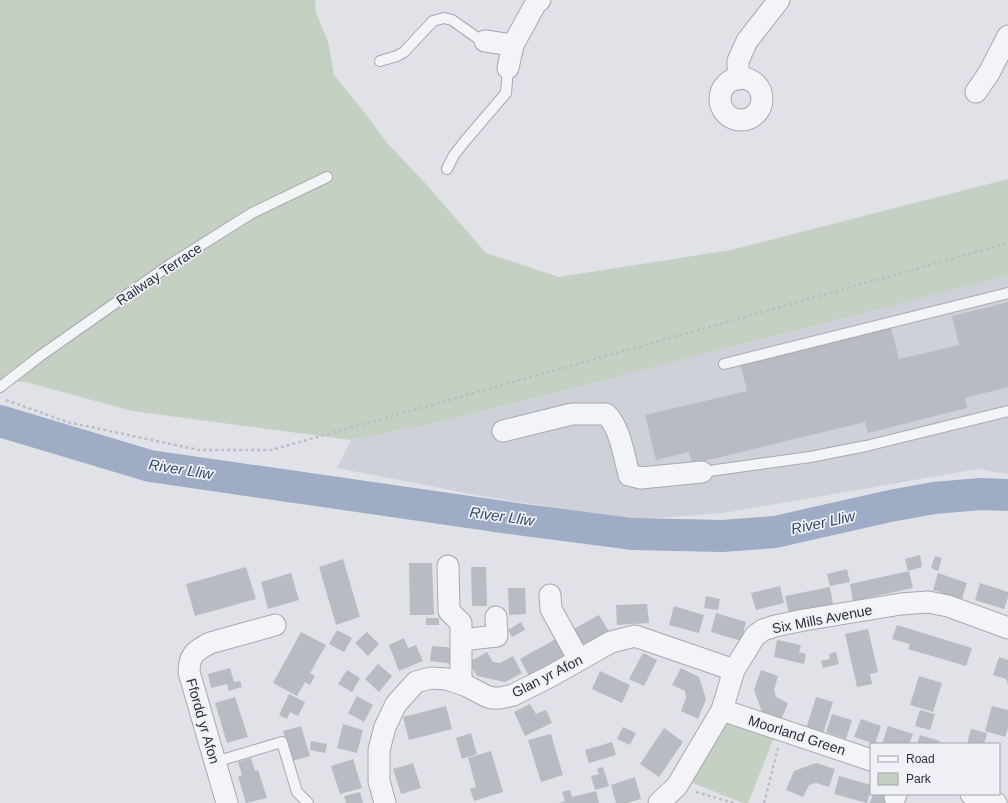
<svg xmlns="http://www.w3.org/2000/svg" width="1008" height="803" font-family="Helvetica,sans-serif">
	<style>
		.built { fill: #cfd1da }
		.green { fill: #c4d1c2 }
		.lines { fill: none; stroke-linecap: round; stroke-linejoin: round }
		.river { stroke: #9facc5; stroke-width: 32 }
		.building { fill: #b8bbc4 }
		.service-casing { stroke: #a6a9b2; stroke-width: 12 }
		.minor-casing { stroke: #a6a9b2; stroke-width: 23 }
		.path { stroke: #bbbdc3; stroke-width: 2.5; stroke-dasharray: 3 3; stroke-linecap: butt }
		.service { stroke: #f3f4f7; stroke-width: 10 }
		.minor { stroke: #f3f4f7; stroke-width: 21 }
		.labels { text-anchor: middle; dominant-baseline: central; stroke-width: 3.5; stroke-linejoin: round; paint-order: stroke }
		.street-label { font-size: 14px; fill: #2b2f3e; stroke: #f0f1f6 }
		.water-label { font-size: 15px; font-style: italic; fill: #38496e; stroke: #f0f1f6 }
	</style>
	<rect width="100%" height="100%" fill="#e0e2e8"/>
	<path class="built" d="M1008 276V474L978 469 724 513 632 520 476 495 337 468 351 440 449 420Z"/>
	<g class="green">
		<path d="M0 0H315L316 13 328 41 334 75 365 113 388 144 425 183 486 253 559 277 731 250 1008 179V276L449 420 351 440 132 411 26 382 0 381Z"/>
		<path d="M723 716 775 735 748 803H743L685 780Z"/>
	</g>
	<g class="lines">
		<path class="river" d="M0 421 150 466 524 520 632 534 722 536 775 532 890 506 934 498 981 494 1008 495"/>
	</g>
	<g class="building">
		<path d="M1008 302V387L965 398 967 408 868 433 865 422 692 464 689 452 656 460 645 415 747 391 740 364 891 328 899 359 959 345 952 316Z"/>
		<path d="M920 555 922 567 908 571 905 559Z"/>
		<path d="M935 556 942 558 938 571 931 568Z"/>
		<path d="M343 559 360 617 336 625 319 567Z"/>
		<path d="M409 563H432L434 615H410Z"/>
		<path d="M246 567 256 599 195 616 186 584Z"/>
		<path d="M471 567H486L487 606H472Z"/>
		<path d="M847 569 850 582 830 586 827 574Z"/>
		<path d="M909 571 913 588 853 601 850 584Z"/>
		<path d="M291 573 299 600 268 609 261 582Z"/>
		<path d="M938 573 967 583 962 599 933 590Z"/>
		<path d="M980 583 1008 592V597L1004 609 975 600Z"/>
		<path d="M780 586 784 603 756 610 751 593Z"/>
		<path d="M830 587 833 604 789 613 785 596Z"/>
		<path d="M508 588H525L526 614 509 615Z"/>
		<path d="M706 596 720 599 718 610 704 608Z"/>
		<path d="M647 604 649 623 617 625 616 605Z"/>
		<path d="M674 606 704 615 699 633 669 625Z"/>
		<path d="M716 613 746 622 741 641 711 632Z"/>
		<path d="M599 615 609 632 581 647 572 630Z"/>
		<rect x="426" y="618" width="13" height="7"/>
		<path d="M521 622 525 630 512 637 508 630Z"/>
		<path d="M897 625 972 648 966 666 908 649 910 644 892 639Z"/>
		<path d="M868 629 878 672 870 674 872 684 857 687 845 634Z"/>
		<path d="M337 630 352 638 344 652 329 644Z"/>
		<path d="M301 632 326 645 310 673 315 676 310 685 305 682 297 696 273 683Z"/>
		<path d="M367 632 379 644 368 656 355 643Z"/>
		<path d="M561 636 570 654 529 676 520 659Z"/>
		<path d="M404 638 408 648 416 645 423 661 399 671 389 645Z"/>
		<path d="M777 640 801 645 799 652 806 654 804 664 774 657Z"/>
		<path d="M432 646 456 648 454 664 430 661Z"/>
		<path d="M487 652 493 662 500 663 513 656 522 673 505 682 477 676 469 662Z"/>
		<path d="M836 652 839 664 823 668 821 661 830 659 829 654Z"/>
		<path d="M643 653 657 660 644 686 629 679Z"/>
		<path d="M999 657 1008 660V685L1006 679 993 675Z"/>
		<path d="M378 664 392 676 379 692 365 679Z"/>
		<path d="M230 668 234 682 240 681 242 687 229 691 227 684 211 688 208 674Z"/>
		<path d="M681 668 699 677 706 699 698 719 681 711 686 698 685 691 672 685Z"/>
		<path d="M347 670 360 678 352 692 338 684Z"/>
		<path d="M761 670 778 676 774 690 776 697 788 703 781 720 762 712 754 690Z"/>
		<path d="M600 671 630 685 622 703 592 689Z"/>
		<path d="M919 676 942 683 933 712 910 705Z"/>
		<path d="M289 694 305 702 298 716 290 712 287 719 279 715Z"/>
		<path d="M357 696 373 705 364 722 348 713Z"/>
		<path d="M235 697 248 737 227 743 215 703Z"/>
		<path d="M816 697 833 702 823 734 806 729Z"/>
		<path d="M530 704 536 714 546 710 552 723 525 736 514 712Z"/>
		<path d="M446 706 452 729 409 740 403 717Z"/>
		<path d="M992 706 1008 710V728L1005 737 985 731Z"/>
		<path d="M920 710 935 714 930 730 915 726Z"/>
		<path d="M832 714 852 720 846 739 826 732Z"/>
		<path d="M861 719 881 726 875 744 854 737Z"/>
		<path d="M343 724 363 730 357 753 337 748Z"/>
		<path d="M301 726 310 756 292 761 283 731Z"/>
		<path d="M888 726 913 734 909 744H882Z"/>
		<path d="M623 727 636 733 630 745 617 739Z"/>
		<path d="M664 728 683 742 659 777 640 764Z"/>
		<path d="M971 729 987 733 984 744H967Z"/>
		<path d="M471 733 477 754 462 759 456 738Z"/>
		<path d="M551 734 563 775 541 782 528 740Z"/>
		<path d="M920 735 940 741 939 744H917Z"/>
		<path d="M311 741 327 744 325 753 310 750Z"/>
		<path d="M612 742 616 755 589 763 585 750Z"/>
		<path d="M491 751 503 792 474 801 470 789 476 787 468 758Z"/>
		<path d="M251 758 255 771 258 770 267 798 246 803 238 777 242 775 238 762Z"/>
		<path d="M353 759 362 788 340 794 331 766Z"/>
		<path d="M413 763 421 788 401 794 393 769Z"/>
		<path d="M816 763 835 769 829 787 816 783 809 785 803 797 786 790 794 771Z"/>
		<path d="M603 767 609 786 595 790 591 776 599 774 597 769Z"/>
		<path d="M839 776 871 785V788L867 803 834 794Z"/>
		<path d="M635 777 641 799 627 803H616L611 785Z"/>
		<path d="M570 790 572 797 596 791 599 803H559L565 801 562 792Z"/>
		<path d="M360 792 363 803H346L344 796Z"/>
		<path d="M873 794H888L892 803H870Z"/>
	</g>
	<g class="lines">
		<defs>
			<g id="service">
				<path d="M380 61 397 56 404 52 433 21 444 18 452 20 476 37 485 41"/>
				<path d="M447 169 454 155 465 141 506 93 508 68"/>
				<path d="M724 364 1008 293"/>
				<path d="M0 387 40 356 171 264 252 213 327 177"/>
				<path d="M702 472 810 457 866 446 1008 411"/>
				<path d="M215 762 282 742 297 792 308 803"/>
			</g>
			<g id="minor">
				<path d="M485 41 513 45"/>
				<path d="M508 68 513 45 536 3 540 0"/>
				<circle cx="741" cy="99" r="21"/>
				<path d="M738 79V61L747 41 779 0"/>
				<path d="M976 92 989 73 1008 36"/>
				<path d="M503 431 572 414H606C620 427 624 456 629 475L641 478 702 472"/>
				<path d="M448 566 449 611 461 623V683"/>
				<path d="M550 595 551 609 579 660"/>
				<path d="M461 640 497 636 496 617"/>
				<path d="M722 710 871 760"/>
				<path d="M971 794 996 803"/>
				<path d="M895 797 896 794"/>
				<path d="M227 803 189 672C189 655 195 651 210 643L275 625"/>
				<path d="M385 803 379 781V750L385 727 396 704 416 682 431 678 447 679 467 686 486 696 492 698H500L513 695 549 677 611 642 635 636 734 670"/>
				<path d="M659 803 677 786 722 710 734 670 755 636 763 630 775 626 804 620 901 604 928 602 948 606 1008 628"/>
			</g>
		</defs>
		<use href="#service" class="service-casing"/>
		<use href="#minor" class="minor-casing"/>
		<g class="path">
			<path d="M6 400 67 422 199 450H271L1008 243"/>
			<path d="M696 792 734 803"/>
			<path d="M764 803 778 748"/>
		</g>
		<use href="#service" class="service"/>
		<use href="#minor" class="minor"/>
	</g>
	<g class="labels">
		<g class="street-label">
			<text transform="translate(159 274) rotate(-34)">Railway Terrace</text>
			<text transform="translate(822 619) rotate(-11)">Six Mills Avenue</text>
			<text transform="translate(547 676) rotate(-27)">Glan yr Afon</text>
			<text transform="translate(203 721) rotate(74)">Ffordd yr Afon</text>
			<text transform="translate(797 735) rotate(18)">Moorland Green</text>
		</g>
		<g class="water-label">
			<text transform="translate(181 469) rotate(9)">River Lliw</text>
			<text transform="translate(502 516) rotate(8)">River Lliw</text>
			<text transform="translate(823 522) rotate(-12)">River Lliw</text>
		</g>
	</g>
	<rect x="870" y="743" width="130" height="52" fill="#f0f1f6" stroke="#a1a3ac"/>
	<rect x="878" y="756" width="20" height="6" fill="#f3f4f7" stroke="#a1a3ac"/>
	<text x="906" y="763" font-size="12" fill="#2b2f3e">Road</text>
	<rect x="878" y="773" width="20" height="12" fill="#c4d1c2" stroke="#a1a3ac"/>
	<text x="906" y="783" font-size="12" fill="#2b2f3e">Park</text>
</svg>
